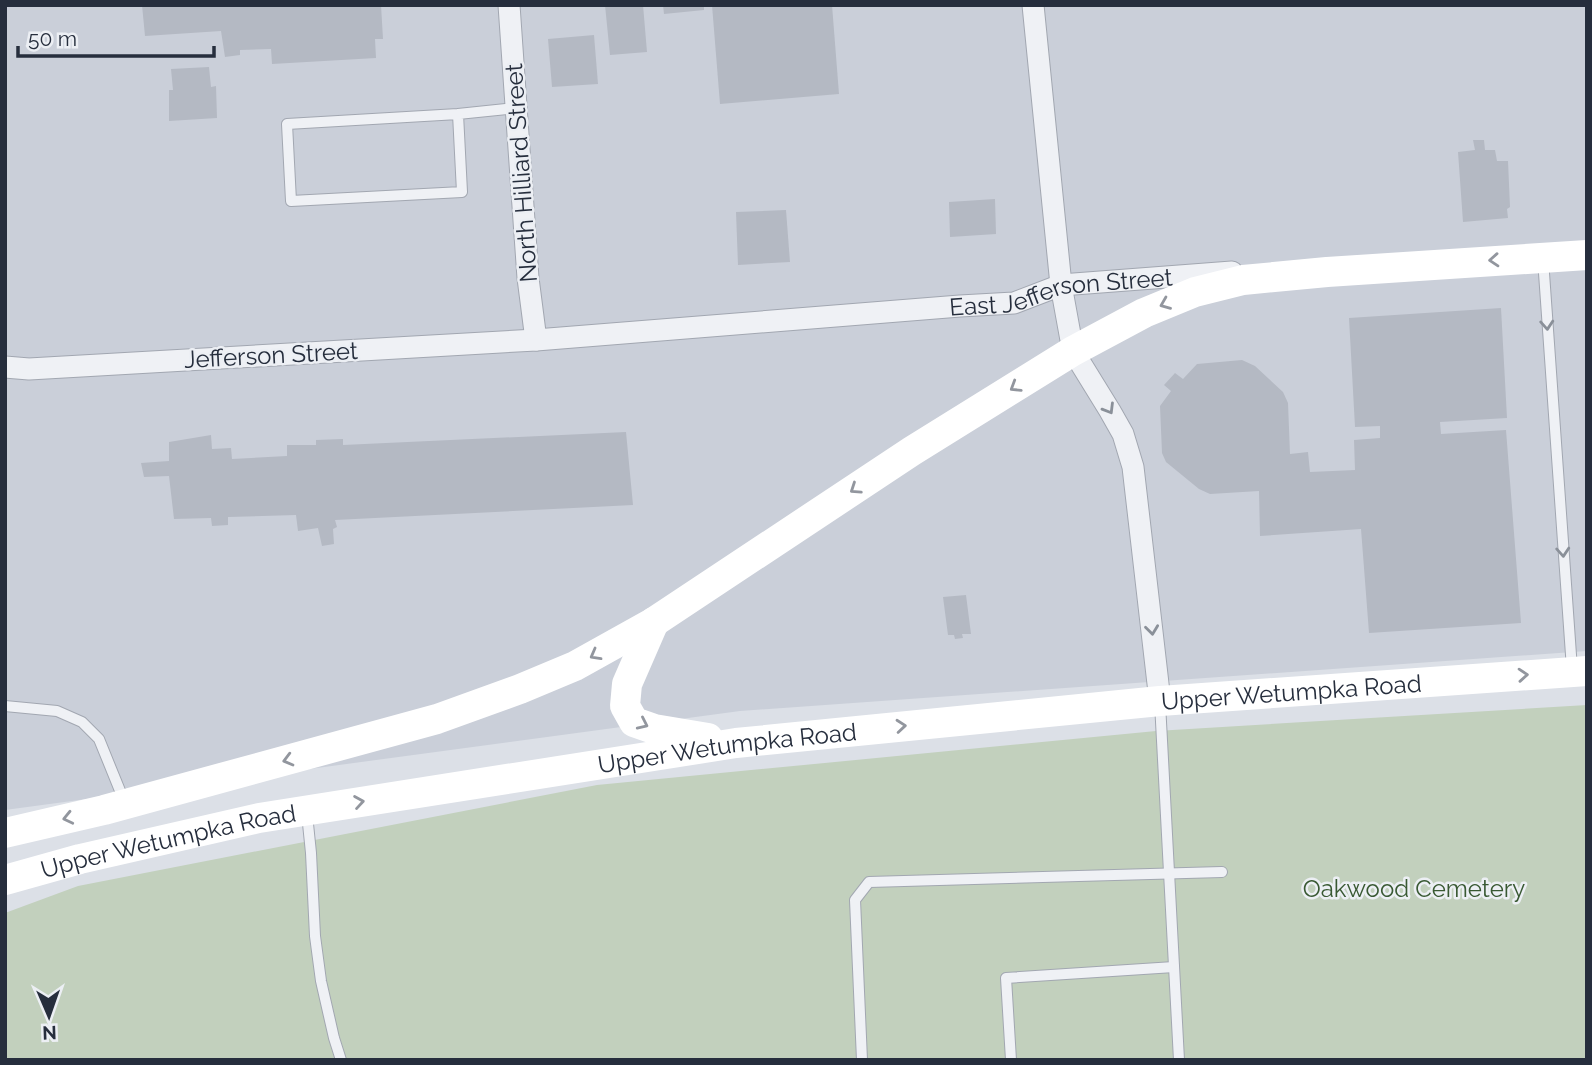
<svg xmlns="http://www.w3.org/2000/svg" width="1592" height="1065" font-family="Raleway,sans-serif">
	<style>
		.built { fill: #cacfd9 }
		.green { fill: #c2d0bd }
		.building { fill: #b4b9c3 }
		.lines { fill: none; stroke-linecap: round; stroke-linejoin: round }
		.lane-casing { stroke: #a2a7b1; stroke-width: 12 }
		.street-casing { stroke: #a2a7b1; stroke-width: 23 }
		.lane { stroke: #eff1f5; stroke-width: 10 }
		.street { stroke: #eff1f5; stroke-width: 21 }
		.secondary { stroke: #fff; stroke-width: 30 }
		.oneway { stroke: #92969e }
		.oneway2 { stroke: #8a9099 }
		.labels { text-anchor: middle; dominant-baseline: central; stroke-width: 5; stroke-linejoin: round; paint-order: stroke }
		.street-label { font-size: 24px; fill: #262e3d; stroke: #eceff4 }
		.park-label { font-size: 24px; fill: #395933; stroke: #eceff4 }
	</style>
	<rect width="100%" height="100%" fill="#dce0e7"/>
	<path class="built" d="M5 5H1587V651L740 711 5 810Z"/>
	<path class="green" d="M1587 705V1060H5V913L78 886 597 785 1156 731Z"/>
	<g class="building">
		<path d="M142 5H381L383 39H375L376 58 272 64 271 49 240 50V55L225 57 221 31 145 36Z"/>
		<path d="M605 5H643L647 52 610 55Z"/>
		<path d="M663 5H704V10L664 14Z"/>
		<path d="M712 5H832L839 94 720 104Z"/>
		<path d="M594 35 598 84 552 87 548 39Z"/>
		<path d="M209 67 211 87 216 86 217 118 169 121V90H173L171 69Z"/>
		<path d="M1473 140H1484L1485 150H1495L1497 161H1508L1510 207 1507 209 1508 218 1463 222 1458 152 1475 150Z"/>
		<path d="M995 199 996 234 950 237 949 202Z"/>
		<path d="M786 210 790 262 738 265 736 212Z"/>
		<path d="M1501 308 1507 418 1440 422 1441 434 1506 430 1521 623 1369 633 1361 529 1260 536 1259 491 1210 494 1199 489 1166 462 1162 453 1160 406 1171 391 1164 385 1175 373 1183 379 1197 364 1242 360 1255 366 1283 392 1288 403 1290 454 1308 452 1310 472 1355 470 1354 440 1380 438V426L1355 427 1349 318Z"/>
		<path d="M626 432 633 505 335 520 337 527 333 529 334 544 322 546 318 528 298 531 296 515 228 517V525L212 526 211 518 174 519 169 476 144 477 141 463 169 461V442L211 435 212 449 231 448 232 459 287 456V445H316V440L343 439V445Z"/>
		<path d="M966 595 971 634H962L963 638 955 639 954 635H948L943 597Z"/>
	</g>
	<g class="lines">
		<defs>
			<g id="lane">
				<path d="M458 114 287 124 291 201 462 192 458 114 516 108"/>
				<path d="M1543 259 1572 669"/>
				<path d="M1160 703 1179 1060"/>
				<path d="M5 706 57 711 82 722 99 739 125 803"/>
				<path d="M307 814 311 853 315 936 321 981 334 1038 341 1060"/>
				<path d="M862 1060 855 900 869 882 1222 872"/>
				<path d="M1011 1060 1006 978 1174 967"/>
			</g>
			<g id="street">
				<path d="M509 5 528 278 536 340"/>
				<path d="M1033 5 1061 285 1073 351 1110 411 1123 434 1133 467 1160 701"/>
				<path id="s1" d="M5 367 29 369 536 340 960 306 1014 303 1061 285 1232 272"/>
			</g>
		</defs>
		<use href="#lane" class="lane-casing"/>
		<use href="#street" class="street-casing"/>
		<use href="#lane" class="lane"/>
		<use href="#street" class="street"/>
		<g class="secondary">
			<path d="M654 622 627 684 625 706 634 722 654 729 708 738"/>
			<path d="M5 833 104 810 437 719 520 689 575 666 654 622 912 451 1073 351 1144 313 1195 292 1243 280 1327 272 1587 255"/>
			<path id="s2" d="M5 880 80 859 259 818 736 743 1160 701 1587 671"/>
		</g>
	</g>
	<defs><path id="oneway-chevron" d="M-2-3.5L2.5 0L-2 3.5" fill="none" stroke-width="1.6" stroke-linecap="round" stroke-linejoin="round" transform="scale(1.75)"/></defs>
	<g class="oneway">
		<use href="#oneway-chevron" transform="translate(1494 260) rotate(176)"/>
		<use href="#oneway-chevron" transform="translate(1165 304) rotate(158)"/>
		<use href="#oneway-chevron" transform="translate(1015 387) rotate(148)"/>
		<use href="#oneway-chevron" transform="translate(855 489) rotate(146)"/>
		<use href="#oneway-chevron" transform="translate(595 655) rotate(151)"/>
		<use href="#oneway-chevron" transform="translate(1523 675) rotate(-4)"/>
		<use href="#oneway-chevron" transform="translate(643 724) rotate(25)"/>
		<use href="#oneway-chevron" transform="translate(901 726) rotate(-5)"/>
		<use href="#oneway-chevron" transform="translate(288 760) rotate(165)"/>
		<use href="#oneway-chevron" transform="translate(359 802) rotate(-9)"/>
		<use href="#oneway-chevron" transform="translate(68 818) rotate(167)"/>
	</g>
	<g class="oneway2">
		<use href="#oneway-chevron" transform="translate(1547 325) rotate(86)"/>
		<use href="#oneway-chevron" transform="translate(1109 409) rotate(59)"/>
		<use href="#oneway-chevron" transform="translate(1563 552) rotate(86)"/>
		<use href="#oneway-chevron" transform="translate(1152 630) rotate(83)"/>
	</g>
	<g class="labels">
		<g class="street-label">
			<text transform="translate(521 173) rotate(-94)">North Hilliard Street</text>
			<text stroke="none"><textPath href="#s1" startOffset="1060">East Jefferson Street</textPath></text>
			<text transform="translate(271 355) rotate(-3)">Jefferson Street</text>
			<text stroke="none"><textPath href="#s2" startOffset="1302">Upper Wetumpka Road</textPath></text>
			<text stroke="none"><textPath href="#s2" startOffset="735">Upper Wetumpka Road</textPath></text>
			<text stroke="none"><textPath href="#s2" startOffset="168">Upper Wetumpka Road</textPath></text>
		</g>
		<g class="park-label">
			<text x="1414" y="888">Oakwood Cemetery</text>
		</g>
	</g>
	<rect width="1592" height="1065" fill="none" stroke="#262e3d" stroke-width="14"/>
	<g transform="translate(49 1016) rotate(178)" stroke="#eceff4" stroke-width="5" paint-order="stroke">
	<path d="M0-5L12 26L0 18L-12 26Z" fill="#262e3d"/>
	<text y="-10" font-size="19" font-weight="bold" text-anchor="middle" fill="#262e3d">N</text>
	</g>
	<path d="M18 46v10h196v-10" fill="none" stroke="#262e3d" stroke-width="3.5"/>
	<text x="28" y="46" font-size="21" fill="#262e3d" stroke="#eceff4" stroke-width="5" paint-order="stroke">50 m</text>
</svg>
